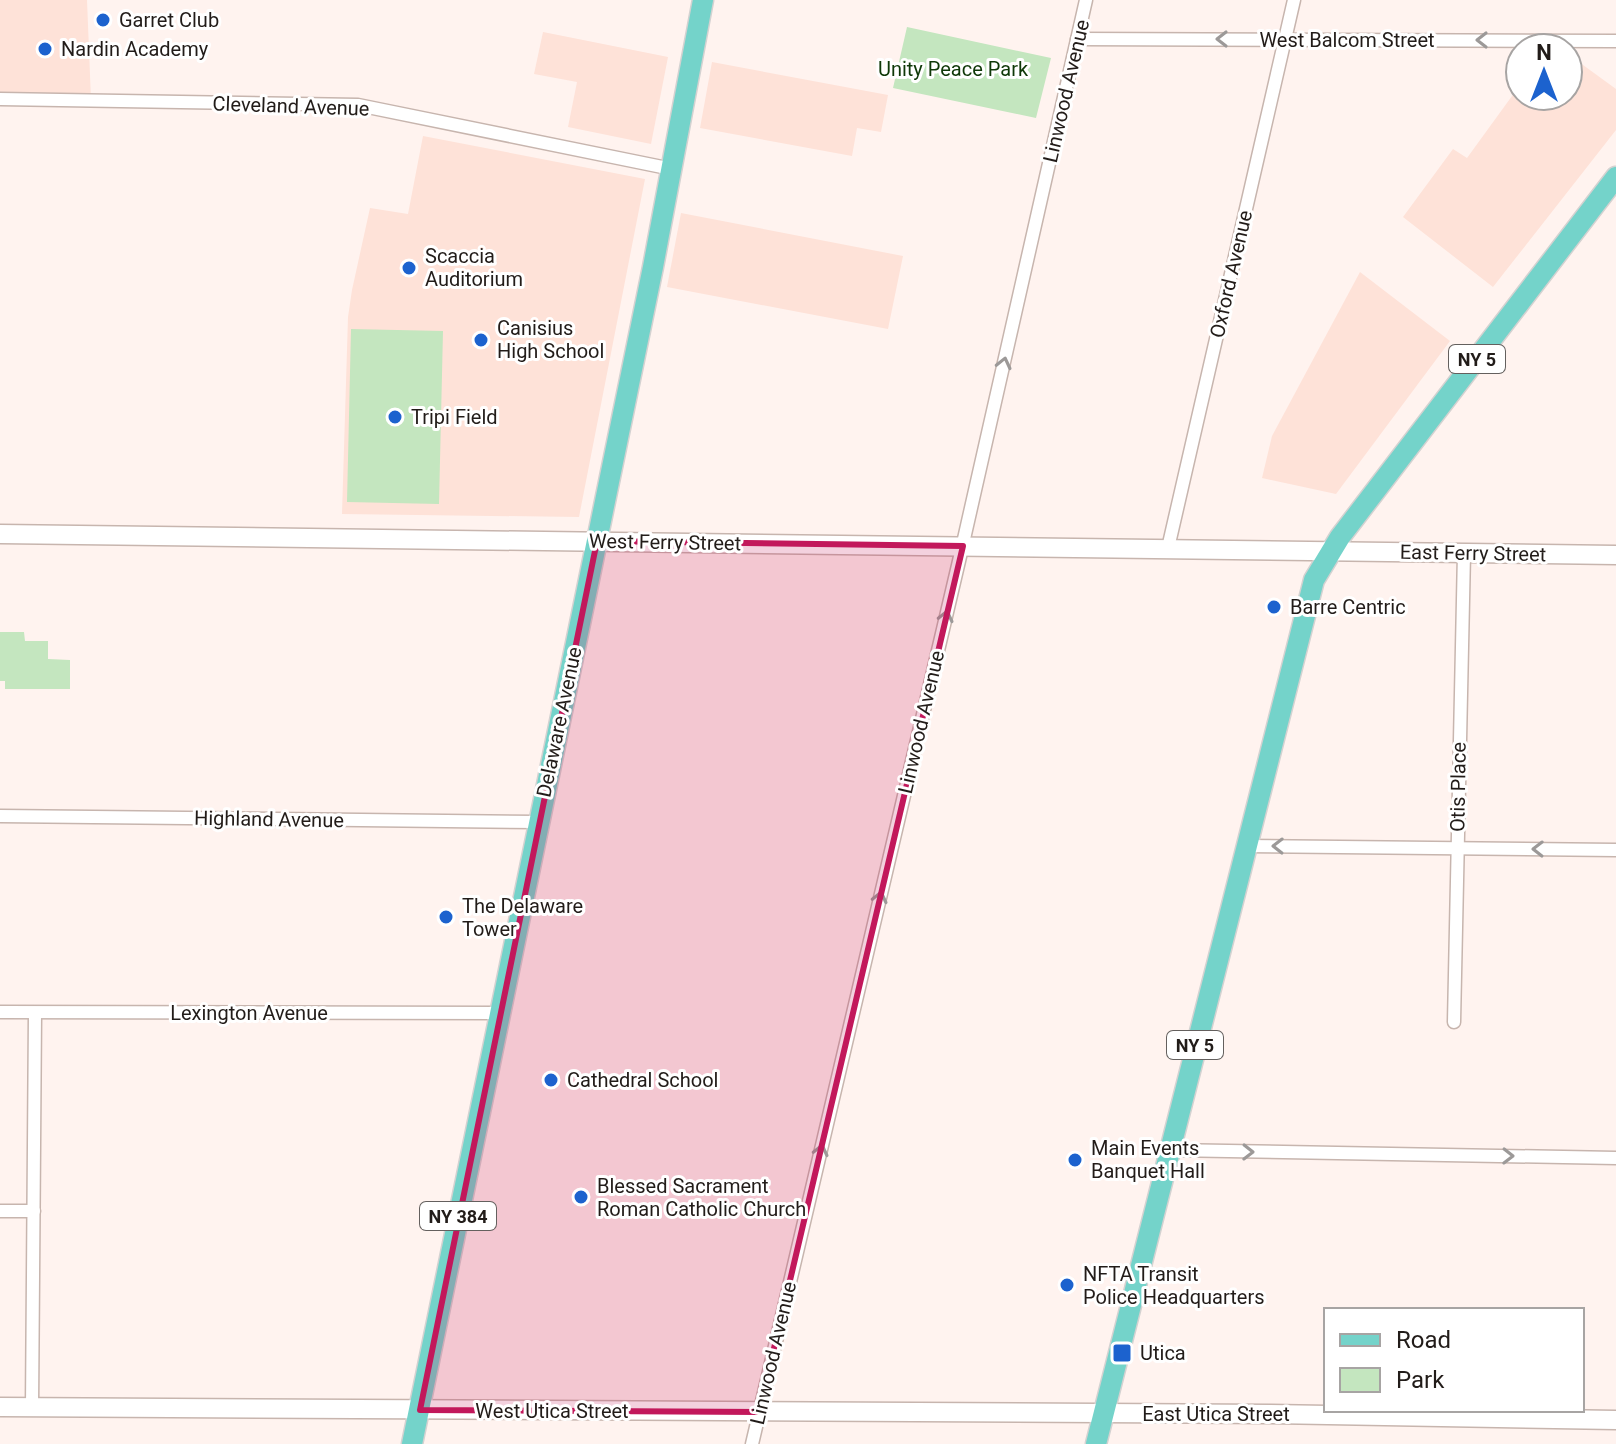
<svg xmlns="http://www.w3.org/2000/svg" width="1616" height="1444" font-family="Roboto,sans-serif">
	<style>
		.built { fill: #fee2d8 }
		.green { fill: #c4e6bf }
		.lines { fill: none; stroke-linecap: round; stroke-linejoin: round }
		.street-casing { stroke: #c7b5ae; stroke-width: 15 }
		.secondary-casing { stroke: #c7b5ae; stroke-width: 21 }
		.primary-casing { stroke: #d3d2d1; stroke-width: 23 }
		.street { stroke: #fff; stroke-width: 12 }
		.secondary { stroke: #fff; stroke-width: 18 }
		.primary { stroke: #74d3ca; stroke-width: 20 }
		.oneway { stroke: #9c9998 }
		.marked { fill: #c2185b; fill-opacity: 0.2; stroke: #c2185b; stroke-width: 6; stroke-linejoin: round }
		.poi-dot { fill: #1c62ce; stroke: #fff; stroke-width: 3 }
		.labels { text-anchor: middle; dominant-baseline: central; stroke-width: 6; stroke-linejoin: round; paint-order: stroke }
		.shield { fill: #fff; stroke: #64605e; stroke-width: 2 }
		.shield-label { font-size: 18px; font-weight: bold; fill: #221c19 }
		.poi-label { font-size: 20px; fill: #221c19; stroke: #fff; text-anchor: start }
		.street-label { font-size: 20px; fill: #221c19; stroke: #fff }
		.park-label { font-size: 20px; fill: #0f3808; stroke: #fff }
	</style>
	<rect width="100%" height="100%" fill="#fff3ef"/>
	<g class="built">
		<path d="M0 0H87L91 100 0 98Z"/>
		<path d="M543 32 668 57 651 144 568 127 577 82 534 74Z"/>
		<path d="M1568 57H1572L1616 89V130L1493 287 1403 217 1453 149 1467 158 1520 85V96H1568Z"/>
		<path d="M712 62 888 95 881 132 857 128 852 156 700 128Z"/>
		<path d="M423 136 645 179 579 517 342 514 348 317 352 290 370 208 408 214Z"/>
		<path d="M681 213 903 256 888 329 667 287Z"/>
		<path d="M1360 272 1450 341 1336 494 1262 478 1272 436Z"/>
	</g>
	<g class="green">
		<path d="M907 27 1051 58 1036 118 893 88Z"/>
		<path d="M351 329 443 331 439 504 347 502Z"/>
		<path d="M0 632H24L25 641H48V659L70 660V689H5V681H0Z"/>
	</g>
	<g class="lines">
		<defs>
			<g id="street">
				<path d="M1077 39 1616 41"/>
				<path d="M0 99 358 105 672 169"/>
				<path d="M1168 548 1294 0"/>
				<path d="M0 816 538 822"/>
				<path d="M1245 846 1616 850"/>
				<path d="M0 1012 499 1013"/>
				<path d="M1454 1022 1464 553"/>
				<path d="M1170 1150 1616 1158"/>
				<path d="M0 1211H34"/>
				<path d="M32 1407 35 1013"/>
				<path d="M752 1444 959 561 1086 0"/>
			</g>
			<g id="secondary">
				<path d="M0 534 1616 555"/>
				<path d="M0 1407 1271 1414 1616 1420"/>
			</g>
			<g id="primary">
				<path d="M412 1444 653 267 703 0"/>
				<path d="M1096 1444 1314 580 1340 537 1616 177"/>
			</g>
		</defs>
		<use href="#street" class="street-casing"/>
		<use href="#secondary" class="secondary-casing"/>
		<use href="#primary" class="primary-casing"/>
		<use href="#street" class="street"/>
		<use href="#secondary" class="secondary"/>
		<use href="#primary" class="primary"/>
	</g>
	<defs><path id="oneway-chevron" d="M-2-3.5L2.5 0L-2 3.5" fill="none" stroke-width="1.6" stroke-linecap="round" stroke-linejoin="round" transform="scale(2)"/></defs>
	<g class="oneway">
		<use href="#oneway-chevron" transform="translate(1222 39) rotate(-180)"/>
		<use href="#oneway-chevron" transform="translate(1482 40) rotate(-180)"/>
		<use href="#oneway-chevron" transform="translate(1004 363) rotate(-77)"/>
		<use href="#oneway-chevron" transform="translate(946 616) rotate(-77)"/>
		<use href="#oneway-chevron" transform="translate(1278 846) rotate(-179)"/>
		<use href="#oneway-chevron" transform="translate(1538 849) rotate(-179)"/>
		<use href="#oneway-chevron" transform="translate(880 897) rotate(-77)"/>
		<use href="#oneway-chevron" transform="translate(821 1150) rotate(-77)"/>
		<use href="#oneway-chevron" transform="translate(1248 1152) rotate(1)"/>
		<use href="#oneway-chevron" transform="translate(1508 1156) rotate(1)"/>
	</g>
	<path class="marked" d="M597 541 963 546 759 1412 420 1410Z"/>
	<g class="poi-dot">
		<circle cx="103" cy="20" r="8"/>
		<circle cx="45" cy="49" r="8"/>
		<circle cx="409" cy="268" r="8"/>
		<circle cx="481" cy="340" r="8"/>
		<circle cx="395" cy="417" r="8"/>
		<circle cx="1274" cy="607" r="8"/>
		<circle cx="446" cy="917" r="8"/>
		<circle cx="551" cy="1080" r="8"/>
		<circle cx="1075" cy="1160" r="8"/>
		<circle cx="581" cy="1197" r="8"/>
		<circle cx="1067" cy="1285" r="8"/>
		<rect x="1112" y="1343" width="20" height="20" rx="4"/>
	</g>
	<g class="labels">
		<g class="shield">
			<rect x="1449" y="345" width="56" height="28" rx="6"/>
			<rect x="1167" y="1031" width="56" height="28" rx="6"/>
			<rect x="420" y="1202" width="76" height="28" rx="6"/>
		</g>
		<g class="shield-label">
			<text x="1477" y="359">NY 5</text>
			<text x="1195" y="1045">NY 5</text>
			<text x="458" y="1216">NY 384</text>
		</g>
		<g class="poi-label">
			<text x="119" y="20">Garret Club</text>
			<text x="61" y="49">Nardin Academy</text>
			<text x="425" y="256">Scaccia<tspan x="425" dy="23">Auditorium</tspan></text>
			<text x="497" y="328">Canisius<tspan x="497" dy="23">High School</tspan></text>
			<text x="411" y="417">Tripi Field</text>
			<text x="1290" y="607">Barre Centric</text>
			<text x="462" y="906">The Delaware<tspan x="462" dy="23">Tower</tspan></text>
			<text x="567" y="1080">Cathedral School</text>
			<text x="1091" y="1148">Main Events<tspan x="1091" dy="23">Banquet Hall</tspan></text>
			<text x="597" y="1186">Blessed Sacrament<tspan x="597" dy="23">Roman Catholic Church</tspan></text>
			<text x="1083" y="1274">NFTA Transit<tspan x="1083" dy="23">Police Headquarters</tspan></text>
			<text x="1140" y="1353">Utica</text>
		</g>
		<g class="street-label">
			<text x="1347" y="40">West Balcom Street</text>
			<text transform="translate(1066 91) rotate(-77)">Linwood Avenue</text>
			<text transform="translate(291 106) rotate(2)">Cleveland Avenue</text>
			<text transform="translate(1231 274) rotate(-77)">Oxford Avenue</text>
			<text transform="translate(665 542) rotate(1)">West Ferry Street</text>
			<text transform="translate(1473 553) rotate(1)">East Ferry Street</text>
			<text transform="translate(559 722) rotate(-78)">Delaware Avenue</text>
			<text transform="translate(921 722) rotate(-77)">Linwood Avenue</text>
			<text transform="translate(1458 787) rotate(-89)">Otis Place</text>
			<text transform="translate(269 819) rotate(1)">Highland Avenue</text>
			<text x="249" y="1013">Lexington Avenue</text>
			<text transform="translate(773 1353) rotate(-77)">Linwood Avenue</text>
			<text x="552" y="1411">West Utica Street</text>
			<text x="1216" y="1414">East Utica Street</text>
		</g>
		<g class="park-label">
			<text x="953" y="69">Unity Peace Park</text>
		</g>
	</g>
	<rect x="1324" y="1308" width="260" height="104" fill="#ffffff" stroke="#a7a4a3" stroke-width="2"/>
	<rect x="1340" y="1334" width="40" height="12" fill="#74d3ca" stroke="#a7a4a3" stroke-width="2"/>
	<text x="1396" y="1348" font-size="24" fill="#221c19">Road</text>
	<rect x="1340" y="1368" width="40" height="24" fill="#c4e6bf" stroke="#a7a4a3" stroke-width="2"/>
	<text x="1396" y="1388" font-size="24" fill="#221c19">Park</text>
	<g transform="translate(1544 72)"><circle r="38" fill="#ffffff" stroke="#a7a4a3" stroke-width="2"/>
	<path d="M0-6L14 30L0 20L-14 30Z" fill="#1c62ce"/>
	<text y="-12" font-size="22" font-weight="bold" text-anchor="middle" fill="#221c19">N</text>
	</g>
</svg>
